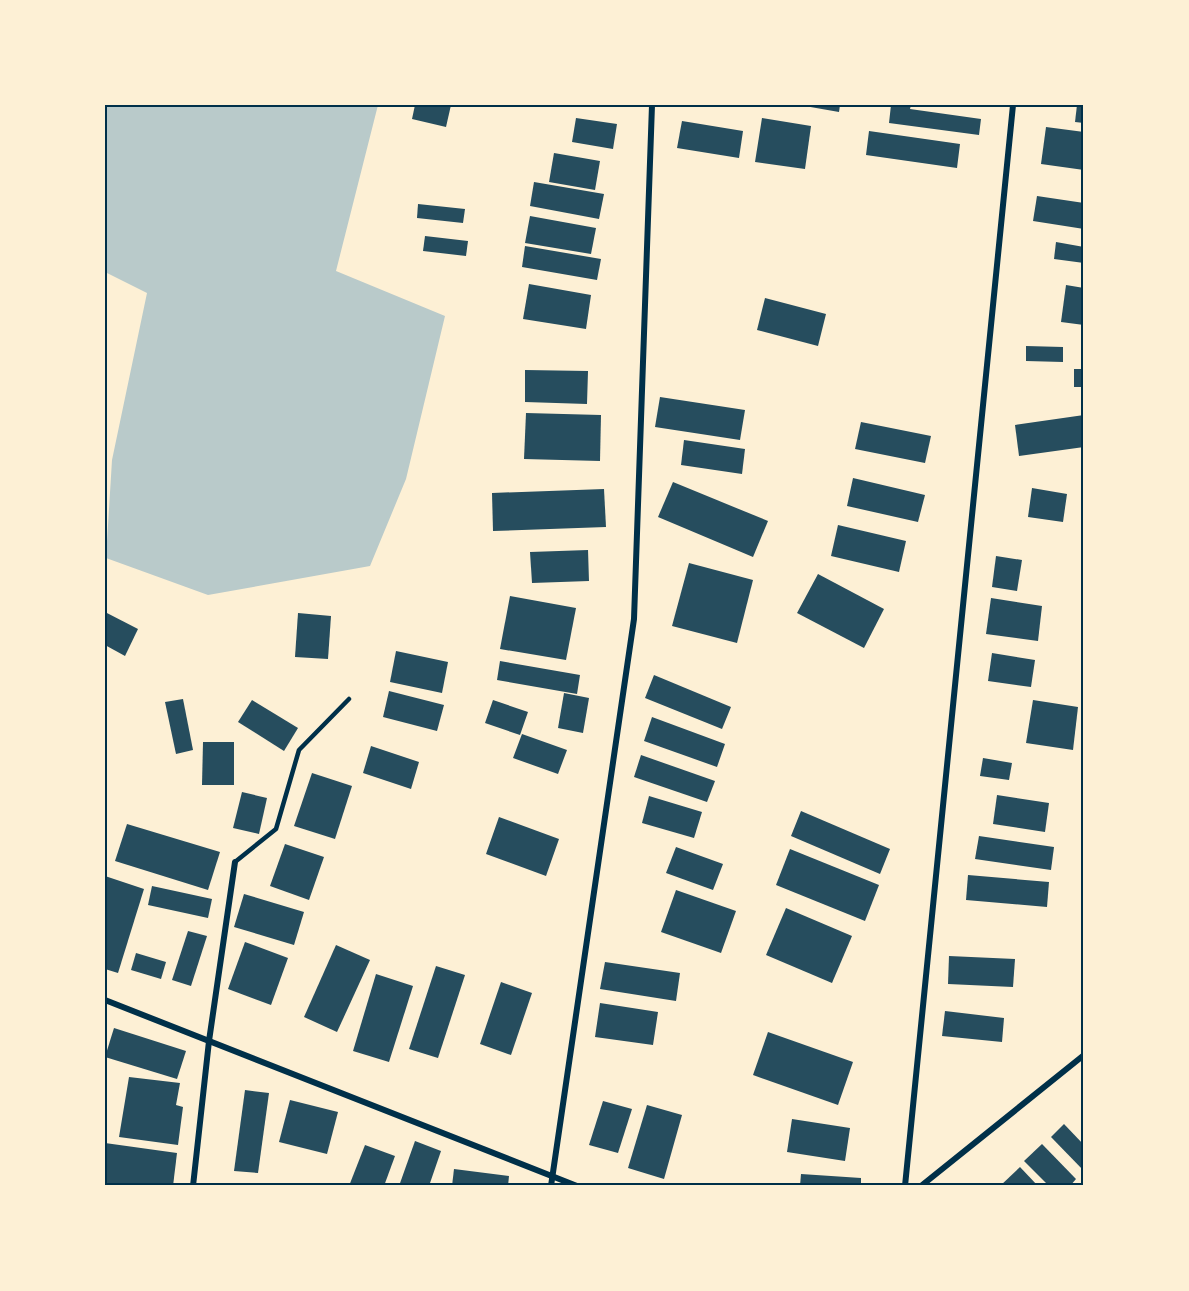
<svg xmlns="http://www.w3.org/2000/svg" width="1189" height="1291" font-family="Arial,sans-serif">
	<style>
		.green { fill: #b9caca }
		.building { fill: #264d5e }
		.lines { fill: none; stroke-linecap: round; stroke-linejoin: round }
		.service { stroke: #003049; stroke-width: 4.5 }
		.minor { stroke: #003049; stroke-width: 6 }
		.neatline { fill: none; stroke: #003049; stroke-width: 2 }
	</style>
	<rect width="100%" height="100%" fill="#fdf0d5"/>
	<path class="green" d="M105 105H378L336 271 445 316 406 479 370 566 208 595 106 558 112 460 147 293 105 272Z"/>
	<g class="building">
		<path d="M415 105H451L446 127 412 119Z"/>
		<path d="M799 105H840L839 112Z"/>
		<path d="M891 105H911L910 109 981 119 979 135 889 123Z"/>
		<path d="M1077 105H1084V123L1075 122Z"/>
		<path d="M576 118 617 124 613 149 572 142Z"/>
		<path d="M762 118 811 126 805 169 755 162Z"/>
		<path d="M682 121 743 131 739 158 677 148Z"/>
		<path d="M1046 127 1084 132V170L1041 164Z"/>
		<path d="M869 131 960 144 957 168 866 155Z"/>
		<path d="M554 153 600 161 595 190 549 182Z"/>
		<path d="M534 182 604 194 599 219 530 206Z"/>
		<path d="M1037 196 1084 203V229L1033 221Z"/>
		<path d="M418 204 465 209 463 223 417 218Z"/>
		<path d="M530 216 596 228 591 254 525 243Z"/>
		<path d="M425 236 468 241 466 256 423 251Z"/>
		<path d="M1056 242 1084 247V263L1054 259Z"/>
		<path d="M525 246 601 259 597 280 522 267Z"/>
		<path d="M529 284 591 295 586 329 523 319Z"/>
		<path d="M1066 285 1084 288V325L1061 322Z"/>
		<path d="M765 298 826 314 818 346 757 330Z"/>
		<path d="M1026 346 1063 347V362L1026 361Z"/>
		<rect x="1074" y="369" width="10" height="18"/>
		<path d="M525 370 588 371 587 404 525 402Z"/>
		<path d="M660 397 745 410 740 440 655 427Z"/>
		<path d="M526 413 601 415 600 461 524 459Z"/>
		<path d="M1084 415V447L1019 456 1015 425Z"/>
		<path d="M861 422 931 436 925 463 855 449Z"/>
		<path d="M684 440 745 449 742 474 681 465Z"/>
		<path d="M853 478 925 495 918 522 847 506Z"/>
		<path d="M673 482 768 521 753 557 658 517Z"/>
		<path d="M1032 488 1067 494 1063 522 1028 517Z"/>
		<path d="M604 489 606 527 493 531 492 493Z"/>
		<path d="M838 525 906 541 899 572 831 556Z"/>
		<path d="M588 550 589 581 532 583 530 552Z"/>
		<path d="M996 556 1022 560 1017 591 992 587Z"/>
		<path d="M689 563 753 580 737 643 672 626Z"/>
		<path d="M818 574 884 609 864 648 797 613Z"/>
		<path d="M510 596 576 608 566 660 500 649Z"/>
		<path d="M991 598 1042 606 1038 641 986 634Z"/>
		<path d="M105 612 138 629 125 656 105 645Z"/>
		<path d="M298 613 331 616 328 659 295 657Z"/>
		<path d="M396 651 448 662 442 693 390 682Z"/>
		<path d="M992 653 1035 660 1031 687 988 681Z"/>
		<path d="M500 661 580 675 577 694 497 680Z"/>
		<path d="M654 675 731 707 722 729 645 698Z"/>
		<path d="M389 691 444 705 437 731 383 717Z"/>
		<path d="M564 693 589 698 583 733 558 728Z"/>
		<path d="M183 699 193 750 176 754 165 702Z"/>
		<path d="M252 700 298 728 284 751 238 722Z"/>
		<path d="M493 700 528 712 520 735 485 723Z"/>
		<path d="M1033 700 1078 707 1073 750 1026 743Z"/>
		<path d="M652 717 725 744 717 767 644 741Z"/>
		<path d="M522 734 567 750 558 774 513 758Z"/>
		<path d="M203 742H234V785H202Z"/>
		<path d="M371 746 419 762 411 789 363 773Z"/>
		<path d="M641 755 715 781 707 802 634 777Z"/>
		<path d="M983 758 1012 763 1009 780 980 776Z"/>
		<path d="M312 773 352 786 335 839 294 826Z"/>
		<path d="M242 792 267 798 259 834 233 828Z"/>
		<path d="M997 795 1049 803 1045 832 993 824Z"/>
		<path d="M649 796 702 812 694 838 642 823Z"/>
		<path d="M801 811 890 849 880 874 791 836Z"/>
		<path d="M499 817 559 839 546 876 486 854Z"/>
		<path d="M127 824 220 852 208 890 115 861Z"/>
		<path d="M979 836 1054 847 1051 870 975 859Z"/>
		<path d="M285 844 324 857 309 900 270 886Z"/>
		<path d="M676 847 723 864 713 890 666 873Z"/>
		<path d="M790 849 879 885 865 921 776 885Z"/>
		<path d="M968 875 1049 882 1047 907 966 900Z"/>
		<path d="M105 876 144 889 118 973 105 969Z"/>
		<path d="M152 886 212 899 208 918 148 905Z"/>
		<path d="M676 890 736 911 721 953 661 932Z"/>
		<path d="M244 894 304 912 294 945 234 927Z"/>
		<path d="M786 908 852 936 832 983 766 955Z"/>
		<path d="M188 931 207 936 191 986 172 980Z"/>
		<path d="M245 942 288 958 271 1005 228 989Z"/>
		<path d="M336 945 370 960 337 1032 304 1017Z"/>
		<path d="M136 953 166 962 161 979 131 970Z"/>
		<path d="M949 956 1015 959 1013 987 948 984Z"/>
		<path d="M605 962 680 973 676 1001 600 989Z"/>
		<path d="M436 966 465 975 438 1058 409 1049Z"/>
		<path d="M376 974 413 986 389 1062 353 1051Z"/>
		<path d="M501 982 532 993 511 1055 480 1044Z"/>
		<path d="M600 1003 658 1012 653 1045 595 1037Z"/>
		<path d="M945 1011 1004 1018 1002 1042 942 1036Z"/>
		<path d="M114 1028 186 1051 177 1079 105 1057Z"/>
		<path d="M768 1032 853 1062 838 1105 753 1075Z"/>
		<path d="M129 1077 180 1083 176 1105 183 1107 178 1145 119 1137Z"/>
		<path d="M245 1090 269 1093 258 1173 234 1171Z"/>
		<path d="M290 1100 338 1112 327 1154 279 1142Z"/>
		<path d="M603 1101 632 1109 618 1153 589 1145Z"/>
		<path d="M647 1105 682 1115 664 1179 628 1168Z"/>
		<path d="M792 1119 850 1128 845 1161 787 1152Z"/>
		<path d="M1064 1124 1084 1145V1171L1051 1137Z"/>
		<path d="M415 1141 441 1151 429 1186H399Z"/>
		<path d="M105 1143 177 1153 173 1186H105Z"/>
		<path d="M1042 1144 1076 1179 1070 1186H1049L1024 1161Z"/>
		<path d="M365 1145 395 1156 384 1186H349Z"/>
		<path d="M1020 1167 1038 1186H1000Z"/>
		<path d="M454 1169 509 1176 508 1186H452Z"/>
		<path d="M801 1174 861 1178V1186H800Z"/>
	</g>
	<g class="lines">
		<path class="service" d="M235 862 276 829 299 750 349 699"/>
		<g class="minor">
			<path d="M105 1000 577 1186"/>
			<path d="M193 1186 209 1041 235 862"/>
			<path d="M551 1186 634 619 652 105"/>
			<path d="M905 1186 1013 105"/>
			<path d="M921 1186 1084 1055"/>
		</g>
	</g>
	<rect width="1189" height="1291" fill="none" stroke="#fdf0d5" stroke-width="213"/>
	<rect x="106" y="106" width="976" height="1078" class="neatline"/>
</svg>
